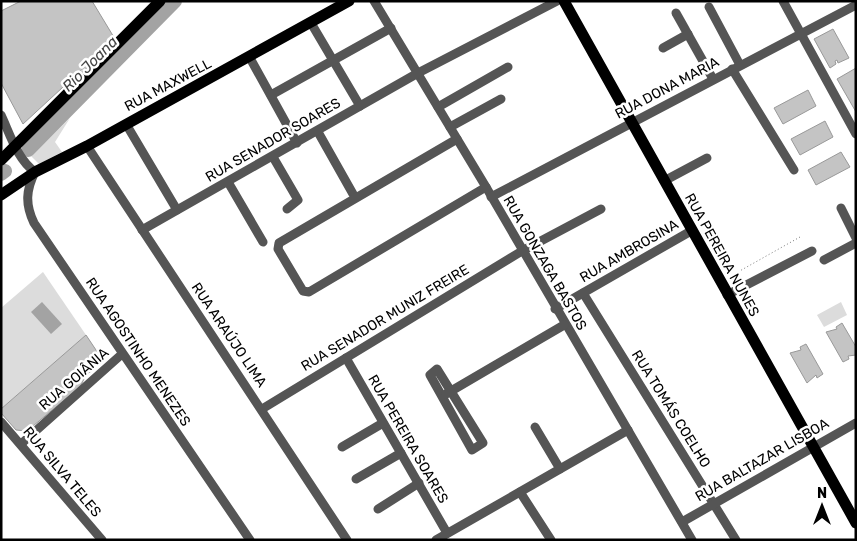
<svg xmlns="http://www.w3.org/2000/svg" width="857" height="541" font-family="Rubik,sans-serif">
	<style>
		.green { fill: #dcdcdc }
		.water { fill: #a3a3a3 }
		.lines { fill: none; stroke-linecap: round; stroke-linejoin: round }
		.river { stroke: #a3a3a3; stroke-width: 14 }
		.building { fill: #c4c4c4; stroke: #999 }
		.path { stroke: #777; stroke-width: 1; stroke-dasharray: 1 2.5; stroke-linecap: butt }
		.minor { stroke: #555; stroke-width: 9 }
		.major { stroke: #000; stroke-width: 11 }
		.labels { text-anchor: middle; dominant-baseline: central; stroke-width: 5; stroke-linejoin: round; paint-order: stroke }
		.street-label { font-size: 14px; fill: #000; stroke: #fff }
		.water-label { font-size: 15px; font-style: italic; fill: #444; stroke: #fff }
	</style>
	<rect width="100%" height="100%" fill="#fff"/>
	<g class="green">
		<path d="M70 118 55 142 62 152 39 164 31 156Z"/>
		<path d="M43 272 86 335 1 409V308Z"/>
		<path d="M841 302 847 315 824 327 817 315Z"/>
	</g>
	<path class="water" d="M42 302 62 324 51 334 31 312Z"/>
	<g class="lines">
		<g class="river">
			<path d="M28 150 175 1"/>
			<path d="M1 174 5 171"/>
		</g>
	</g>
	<g class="building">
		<path d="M21 1H92L115 39 23 124 1 83V11Z"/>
		<path d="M833 29 849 58 838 63 837 60 835 61 836 64 830 68 814 39Z"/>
		<path d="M856 68V112L837 79Z"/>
		<path d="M808 90 816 106 783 124 774 108Z"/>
		<path d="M825 121 833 137 800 155 791 139Z"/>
		<path d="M841 152 850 167 816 185 808 170Z"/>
		<path d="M842 323 856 347V355L848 356 849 359 843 362 826 332 837 329 836 327Z"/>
		<path d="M86 335 102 359 91 368 93 370 86 375 80 387 27 431 16 430 1 413V409Z"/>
		<path d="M806 344 823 374 817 378 816 375 807 383 790 353 801 350 800 347Z"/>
	</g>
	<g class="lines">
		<path class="path" d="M729 277 800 237"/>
		<g class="minor">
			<path d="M374 1 486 187 692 540"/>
			<path d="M783 1 856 134"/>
			<path d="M709 7 740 65"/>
			<path d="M676 13 713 79"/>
			<path d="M311 23 360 106"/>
			<path d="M663 48 688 34"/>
			<path d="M250 58 297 143"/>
			<path d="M732 69 794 170"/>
			<path d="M271 95 391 28"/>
			<path d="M438 107 508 67"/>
			<path d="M1 115C10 134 17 159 35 172 26 190 25 204 34 223L250 540"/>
			<path d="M126 124 177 210"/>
			<path d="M450 127 501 99"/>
			<path d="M318 132 353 194"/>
			<path d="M457 139 279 243 278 249 303 291 309 292 486 187"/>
			<path d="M87 146 347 540"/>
			<path d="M273 157 298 200 287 209"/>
			<path d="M664 181 707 158"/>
			<path d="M228 182 263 242"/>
			<path d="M491 197 856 5"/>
			<path d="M841 208 856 238"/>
			<path d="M142 230 418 73 557 1"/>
			<path d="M824 260 856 243"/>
			<path d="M583 293 736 540"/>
			<path d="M727 295 812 251"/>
			<path d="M555 309 691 231"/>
			<path d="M346 358 447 533"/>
			<path d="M437 369 483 443 472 450 430 375Z"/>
			<path d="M446 394 564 325"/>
			<path d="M262 409 522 251 601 209"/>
			<path d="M1 422 102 540"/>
			<path d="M535 427 560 469"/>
			<path d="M21 444 122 354"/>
			<path d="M342 447 383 423"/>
			<path d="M356 479 401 453"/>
			<path d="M520 492 551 540"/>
			<path d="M378 509 419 483"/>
			<path d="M682 522 856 423"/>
			<path d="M436 540 628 430"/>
		</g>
		<g class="major">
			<path d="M564 1 856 523"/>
			<path d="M1 160 160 1"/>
			<path d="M1 195 35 172 87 146 349 1"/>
		</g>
	</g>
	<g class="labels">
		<g class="street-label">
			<text transform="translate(168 85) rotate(-28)">RUA MAXWELL</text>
			<text transform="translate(667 88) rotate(-28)">RUA DONA MARIA</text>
			<text transform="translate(273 140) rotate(-30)">RUA SENADOR SOARES</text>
			<text transform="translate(629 251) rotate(-30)">RUA AMBROSINA</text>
			<text transform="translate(722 255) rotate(61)">RUA PEREIRA NUNES</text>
			<text transform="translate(545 263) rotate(60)">RUA GONZAGA BASTOS</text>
			<text transform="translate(385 318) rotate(-31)">RUA SENADOR MUNIZ FREIRE</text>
			<text transform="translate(229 335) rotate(56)">RUA ARAÚJO LIMA</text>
			<text transform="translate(138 352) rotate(56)">RUA AGOSTINHO MENEZES</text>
			<text transform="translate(74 379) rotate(-41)">RUA GOIÂNIA</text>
			<text transform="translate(671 409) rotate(58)">RUA TOMÁS COELHO</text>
			<text transform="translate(408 439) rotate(60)">RUA PEREIRA SOARES</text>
			<text transform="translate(762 460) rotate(-30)">RUA BALTAZAR LISBOA</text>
			<text transform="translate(62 472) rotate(50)">RUA SILVA TELES</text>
		</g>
		<g class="water-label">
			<text transform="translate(90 64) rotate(-45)">Rio Joana</text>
		</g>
	</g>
	<rect width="857" height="541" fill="none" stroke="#000000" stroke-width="5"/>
	<g transform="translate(822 506)" stroke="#ffffff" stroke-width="4" paint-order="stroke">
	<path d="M0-4L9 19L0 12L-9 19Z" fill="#000000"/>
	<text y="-8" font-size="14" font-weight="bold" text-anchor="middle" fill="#000000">N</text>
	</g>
</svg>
